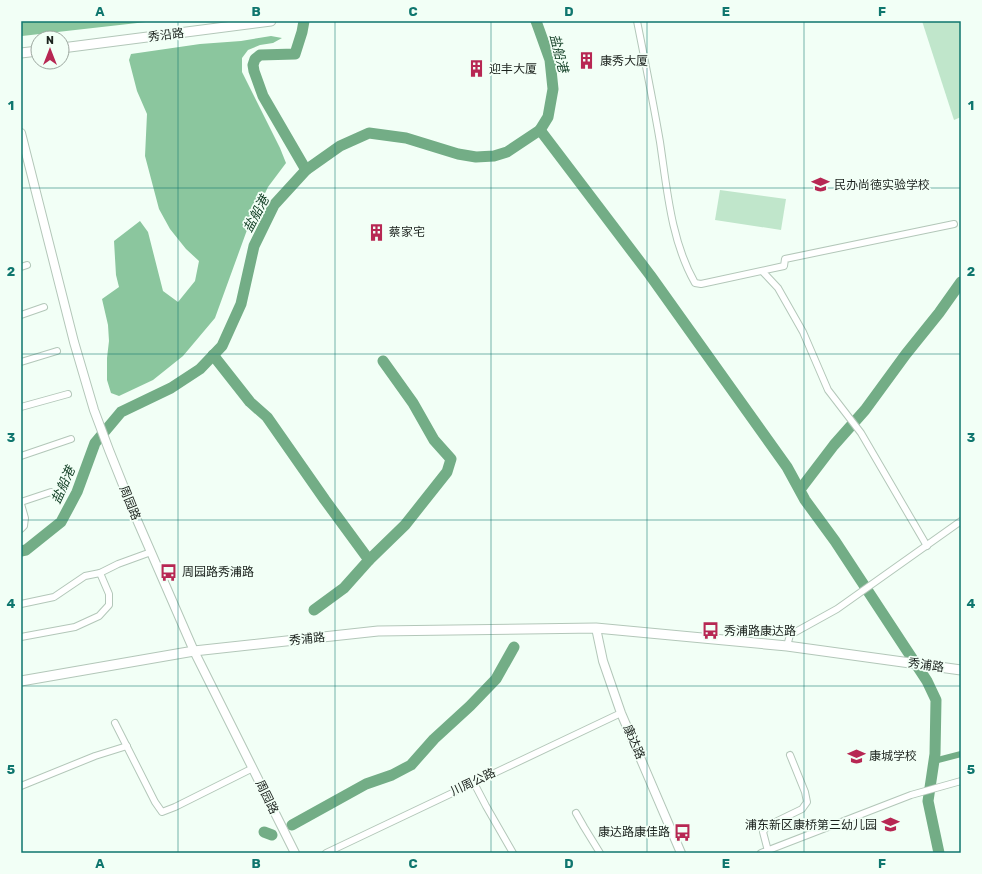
<svg xmlns="http://www.w3.org/2000/svg" width="982" height="874" font-family="Rubik,'Noto Sans SC',sans-serif">
	<style>
		.green { fill: #c0e6cb }
		.forest { fill: #8bc69e }
		.lines { fill: none; stroke-linecap: round; stroke-linejoin: round }
		.canal { stroke: #73ad86; stroke-width: 6 }
		.river { stroke: #73ad86; stroke-width: 11 }
		.minor-casing { stroke: #b3c7b9; stroke-width: 8 }
		.tertiary-casing { stroke: #b3c7b9; stroke-width: 10 }
		.secondary-casing { stroke: #b3c7b9; stroke-width: 11 }
		.minor { stroke: #fff; stroke-width: 6 }
		.tertiary { stroke: #fff; stroke-width: 8 }
		.secondary { stroke: #fff; stroke-width: 9 }
		.grid { fill: none; stroke: #0f766e; stroke-width: 1; stroke-opacity: 0.55 }
		.labels { text-anchor: middle; dominant-baseline: central; stroke-width: 3.5; stroke-linejoin: round; paint-order: stroke }
		.street-label { font-size: 12px; fill: #1b221d; stroke: #f2fff6 }
		.poi-label { font-size: 12px; fill: #1b221d; stroke: #f2fff6; text-anchor: start }
		.water-label { font-size: 13px; font-style: italic; fill: #134026; stroke: #f2fff6 }
		.neatline { fill: none; stroke: #0f766e; stroke-width: 1.5 }
		.grid-label { font-size: 13px; text-anchor: middle; font-weight: bold; fill: #0f766e }
	</style>
	<rect width="100%" height="100%" fill="#f2fff6"/>
	<g class="green">
		<path d="M922 21H961V117L954 120Z"/>
		<path d="M720 190 786 199 781 230 715 220Z"/>
	</g>
	<g class="forest">
		<path d="M21 21H155L22 36Z"/>
		<path d="M271 36 282 38 273 43 260 45 248 50 242 58V72L280 148 286 163 268 187 247 230 215 318 183 356 153 380 119 396 111 393 107 380V358L109 341 108 325 102 299 119 287 116 275 114 241 140 221 148 232 163 291 178 302 195 281 199 261 186 249 170 229 159 209 145 156 147 114 137 91 129 60 131 54 200 44 241 41Z"/>
	</g>
	<g class="lines">
		<path class="canal" d="M934 761 961 754"/>
		<g class="river">
			<path d="M304 21 302 32 295 54 260 55 255 59 253 65 254 71 263 96 306 170"/>
			<path d="M540 130 650 275 787 467 805 500 835 541 927 681 936 700 935 754 928 801 939 853"/>
			<path d="M213 355 250 402 267 417 325 500 369 560"/>
			<path d="M802 487 834 445 865 410 906 354 939 313 961 282"/>
			<path d="M21 551 26 550 61 522 77 492 95 443 121 412 171 388 200 369 222 346 241 304 254 246 274 205 306 170 340 146 369 133 406 138 458 154 476 157 494 156 507 152 540 130 548 117 553 89 550 60 536 21"/>
			<path d="M314 610 344 588 369 560 405 525 447 472 451 459 434 440 413 403 383 361"/>
			<path d="M292 825 366 784 392 775 411 765 434 739 470 706 496 679 514 647"/>
			<path d="M264 832 272 835"/>
		</g>
		<defs>
			<g id="minor">
				<path d="M637 21C645 61 653 101 660 142 667 189 671 241 695 283L701 284 784 266 785 259 954 224"/>
				<path d="M21 267 27 265"/>
				<path d="M763 272 778 288 803 332 828 390 861 433 927 546"/>
				<path d="M21 315 44 307"/>
				<path d="M21 362 57 351"/>
				<path d="M21 407 68 394"/>
				<path d="M21 456 71 439"/>
				<path d="M21 502 51 492"/>
				<path d="M21 504 25 518 24 526 21 529"/>
				<path d="M21 604 54 597 85 576 100 573 118 564 151 552"/>
				<path d="M21 637 75 627 99 616 109 605V594L100 573"/>
				<path d="M787 646 790 635 837 609 961 521"/>
				<path d="M115 723 155 802 162 812 175 807 253 768"/>
				<path d="M474 783 486 806 513 853"/>
				<path d="M21 786 95 756 127 746"/>
				<path d="M576 813 584 827 600 853"/>
				<path d="M768 851 763 832 767 826 802 809 807 802 805 792 790 755"/>
				<path d="M326 853 621 713"/>
				<path d="M761 853 911 795 961 781"/>
			</g>
			<g id="tertiary">
				<path d="M21 133 74 342 94 410 109 450 137 520 194 651 295 853"/>
				<path d="M596 628 603 661 621 713 681 853"/>
			</g>
			<g id="secondary">
				<path d="M62 48 271 21"/>
				<path d="M21 53 38 51"/>
				<path d="M21 681 194 651 378 631 596 628 787 646 961 670"/>
			</g>
		</defs>
		<use href="#minor" class="minor-casing"/>
		<use href="#tertiary" class="tertiary-casing"/>
		<use href="#secondary" class="secondary-casing"/>
		<use href="#minor" class="minor"/>
		<use href="#tertiary" class="tertiary"/>
		<use href="#secondary" class="secondary"/>
	</g>
	<path class="grid" d="M178 21V853M335 21V853M491 21V853M647 21V853M804 21V853M21 188H961M21 354H961M21 520H961M21 686H961"/>
	<defs>
		<symbol id="building-bare" viewBox="-9 -9 18 18"><path d="M-4-6H4V6H1V3H-1V6H-4ZM-2.5-4.3h1.7v1.8h-1.7ZM.8-4.3h1.7v1.8H.8ZM-2.5-1h1.7V.8h-1.7ZM.8-1h1.7V.8H.8Z" fill="#b72753" stroke="#f2fff6" stroke-width="2.5" paint-order="stroke"/></symbol>
		<symbol id="school-bare" viewBox="-9 -9 18 18"><path d="M0-5L7-2L0 1L-7-2ZM-4 1L0 2.5L4 1V4Q0 6-4 4Z" fill="#b72753" stroke="#f2fff6" stroke-width="2.5" paint-order="stroke"/></symbol>
		<symbol id="bus-bare" viewBox="-9 -9 18 18"><path d="M-5-6H5V4H4V6H2V4H-2V6H-4V4H-5ZM-3.5-4V0h7V-4ZM-3.5 1.2v1.5H-2V1.2ZM2 1.2v1.5H3.5V1.2Z" fill="#b72753" stroke="#f2fff6" stroke-width="2.5" paint-order="stroke"/></symbol>
	</defs>
	<g fill-rule="evenodd">
		<use href="#building-bare" x="574" y="48" width="25" height="25"/>
		<use href="#building-bare" x="464" y="56" width="25" height="25"/>
		<use href="#school-bare" x="808" y="172" width="25" height="25"/>
		<use href="#building-bare" x="364" y="220" width="25" height="25"/>
		<use href="#bus-bare" x="156" y="560" width="25" height="25"/>
		<use href="#bus-bare" x="698" y="618" width="25" height="25"/>
		<use href="#school-bare" x="844" y="744" width="25" height="25"/>
		<use href="#school-bare" x="878" y="812" width="25" height="25"/>
		<use href="#bus-bare" x="670" y="820" width="25" height="25"/>
	</g>
	<g class="labels">
		<g class="street-label">
			<text transform="translate(166 35) rotate(-7)">秀沿路</text>
			<text transform="translate(130 503) rotate(68)">周园路</text>
			<text transform="translate(307 639) rotate(-6)">秀浦路</text>
			<text transform="translate(926 665) rotate(8)">秀浦路</text>
			<text transform="translate(634 742) rotate(67)">康达路</text>
			<text transform="translate(473 782) rotate(-25)">川周公路</text>
			<text transform="translate(267 797) rotate(64)">周园路</text>
		</g>
		<g class="poi-label">
			<text x="600" y="61">康秀大厦</text>
			<text x="489" y="69">迎丰大厦</text>
			<text x="834" y="185">民办尚徳实验学校</text>
			<text x="389" y="232">蔡家宅</text>
			<text x="182" y="572">周园路秀浦路</text>
			<text x="724" y="631">秀浦路康达路</text>
			<text x="869" y="756">康城学校</text>
			<text x="877" y="825" text-anchor="end">浦东新区康桥第三幼儿园</text>
			<text x="670" y="832" text-anchor="end">康达路康佳路</text>
		</g>
		<g class="water-label">
			<text transform="translate(559 53) rotate(76)">盐船港</text>
			<text transform="translate(256 214) rotate(-62)">盐船港</text>
			<text transform="translate(63 485) rotate(-66)">盐船港</text>
		</g>
	</g>
	<rect width="982" height="874" fill="none" stroke="#f2fff6" stroke-width="44"/>
	<g transform="translate(50 50)"><circle r="19" fill="#f2fff6" stroke="#9ca79f"/>
	<path d="M0-3L7 15L0 10L-7 15Z" fill="#b72753"/>
	<text y="-6" font-size="11" font-weight="bold" text-anchor="middle" fill="#1b221d">N</text>
	</g>
	<rect x="22" y="22" width="938" height="830" class="neatline"/>
	<g class="grid-label">
		<text x="100" y="16">A</text>
		<text x="256" y="16">B</text>
		<text x="413" y="16">C</text>
		<text x="569" y="16">D</text>
		<text x="726" y="16">E</text>
		<text x="882" y="16">F</text>
		<text x="11" y="110">1</text>
		<text x="971" y="110">1</text>
		<text x="11" y="276">2</text>
		<text x="971" y="276">2</text>
		<text x="11" y="442">3</text>
		<text x="971" y="442">3</text>
		<text x="11" y="608">4</text>
		<text x="971" y="608">4</text>
		<text x="11" y="774">5</text>
		<text x="971" y="774">5</text>
		<text x="100" y="868">A</text>
		<text x="256" y="868">B</text>
		<text x="413" y="868">C</text>
		<text x="569" y="868">D</text>
		<text x="726" y="868">E</text>
		<text x="882" y="868">F</text>
	</g>
</svg>
